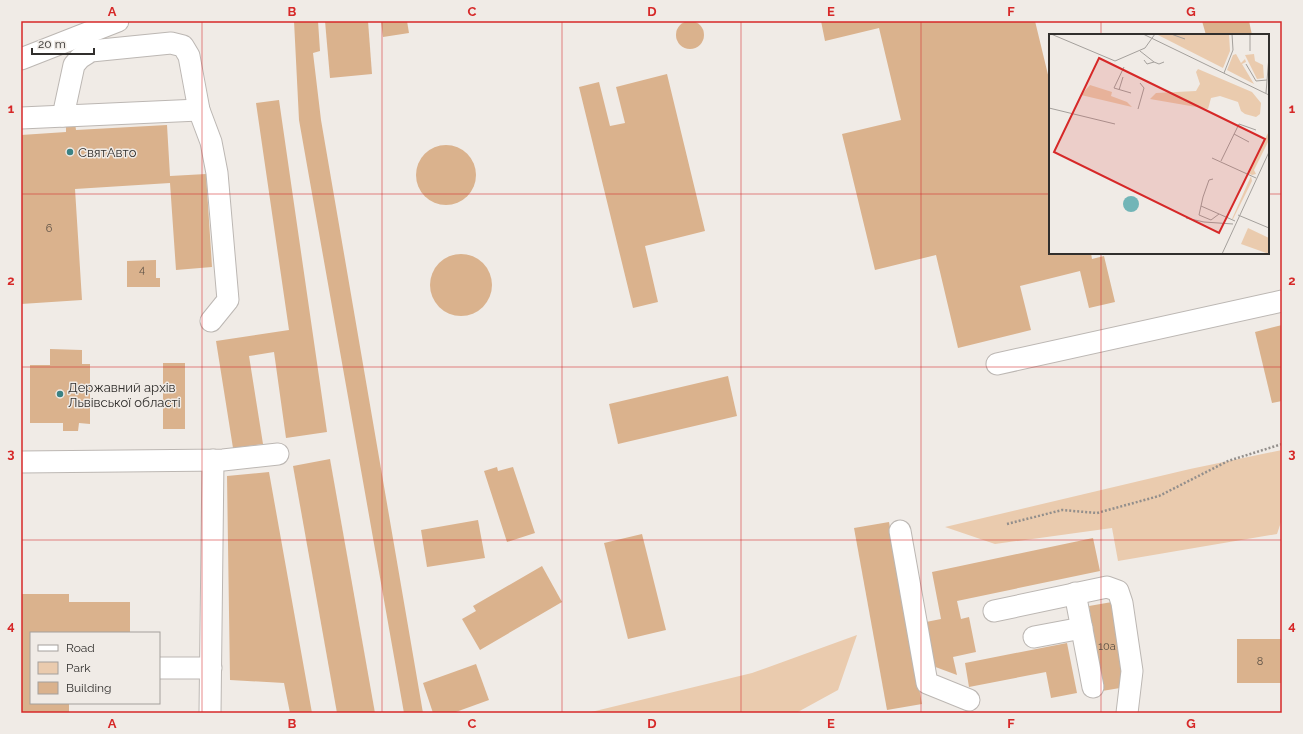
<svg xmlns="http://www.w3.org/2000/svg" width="1303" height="734" font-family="Raleway,sans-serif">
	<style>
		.green { fill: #eacbae }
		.building { fill: #dab28d }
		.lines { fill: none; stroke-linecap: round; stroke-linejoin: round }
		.minor-casing { stroke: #bcb7b3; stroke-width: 23 }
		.path { stroke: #938f8c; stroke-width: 2.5; stroke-dasharray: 2 2; stroke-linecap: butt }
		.minor { stroke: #fff; stroke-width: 21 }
		.grid { fill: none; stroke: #d62828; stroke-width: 1; stroke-opacity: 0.55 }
		.poi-dot { fill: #3a8284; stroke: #f0ebe6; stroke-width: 1.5 }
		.labels { text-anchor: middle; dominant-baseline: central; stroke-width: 3; stroke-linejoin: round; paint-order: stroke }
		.number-label { font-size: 11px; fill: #5b5045 }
		.poi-label { font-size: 13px; fill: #312f2d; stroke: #f0ebe6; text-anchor: start }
		.inset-road { fill: none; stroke: #a4a09c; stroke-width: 1 }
		.view { fill: #d62828; fill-opacity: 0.15; stroke: #d62828; stroke-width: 2 }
		.inset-edge { fill: none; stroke: #312f2d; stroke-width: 2 }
		.neatline { fill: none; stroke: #d62828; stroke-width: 1.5 }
		.grid-label { font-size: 13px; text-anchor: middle; font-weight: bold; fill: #d62828 }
	</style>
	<rect width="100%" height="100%" fill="#f0ebe6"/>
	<g class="green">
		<path d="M1282 450V519L1277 534 1118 561 1112 528 995 544 945 527 1190 469Z"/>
		<path d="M857 635 838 690 796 713H587L752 673Z"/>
	</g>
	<g class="building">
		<circle cx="690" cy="35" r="14"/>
		<path d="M294 21H318L320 51 313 53 321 120 423 713H404L299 120Z"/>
		<path d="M325 21H368L372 74 330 78Z"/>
		<path d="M381 21H407L409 33 383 37Z"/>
		<path d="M821 21H1035L1050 83V253H1091L1092 259 1104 256 1115 302 1089 308 1080 271 1020 286 1031 330 958 348 936 255 875 270 842 134 901 120 879 28 825 41Z"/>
		<path d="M1202 21H1249L1252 35H1206Z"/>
		<path d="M667 74 705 231 645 246 658 302 633 308 579 87 599 82 610 126 625 123 616 87Z"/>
		<path d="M279 100 327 432 286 438 274 352 249 356 263 444 233 448 216 341 289 330 256 103Z"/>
		<path d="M66 123H75L76 130 167 125 170 176 206 174 212 267 176 270 170 183 75 189 82 300 21 304V135L66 132Z"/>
		<circle cx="446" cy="175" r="30"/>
		<circle cx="461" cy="285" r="31"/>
		<path d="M156 260V278H160V287H127V261Z"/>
		<path d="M1282 325V401L1272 403 1255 332Z"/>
		<path d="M50 349 82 350V364H90V424L79 423 78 431H63V423H30V365H50Z"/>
		<rect x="163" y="363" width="22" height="66"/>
		<path d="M728 376 737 416 618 444 609 404Z"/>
		<path d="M330 459 375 713H337L293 466Z"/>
		<path d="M497 467 498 471 513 467 535 533 507 542 484 471Z"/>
		<path d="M269 472 312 713H290L284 683 230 680 227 476Z"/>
		<path d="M478 520 485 558 427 567 421 530Z"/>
		<path d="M889 522 922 704 887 710 854 528Z"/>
		<path d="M642 534 666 630 628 639 604 543Z"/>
		<path d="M1093 538 1100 571 957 601 961 619 969 617 976 652 953 657 957 675 930 665 921 623 941 619 932 572Z"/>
		<path d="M542 566 562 602 480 650 462 619 476 611 473 606Z"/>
		<path d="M21 594H69V602H130V633H31V703H69V713H21Z"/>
		<path d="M1112 602 1126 687 1102 691 1089 606Z"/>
		<rect x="1237" y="639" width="45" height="44"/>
		<path d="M1067 643 1077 693 1051 698 1046 672 969 687 965 663Z"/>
		<path d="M476 664 489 700 453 713H433L423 683Z"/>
	</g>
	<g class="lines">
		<defs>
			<g id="minor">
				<path d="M21 59 118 21"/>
				<path d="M63 116 74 65 80 58 91 51 171 43 183 46 189 56 199 110 211 142 217 173 228 300 211 321"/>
				<path d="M21 118 199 110"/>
				<path d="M997 364 1282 301"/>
				<path d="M21 462 223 460 278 454"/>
				<path d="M900 531 927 683 969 700"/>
				<path d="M1075 593 1093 687"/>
				<path d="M994 611 1107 587 1118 591 1122 603 1132 671 1127 713"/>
				<path d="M1034 637 1082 628"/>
				<path d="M159 668H211"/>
				<path d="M210 713 213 460"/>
			</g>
		</defs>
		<use href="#minor" class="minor-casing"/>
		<path class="path" d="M1007 524 1062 510 1097 513 1159 496 1228 461 1282 444"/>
		<use href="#minor" class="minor"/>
	</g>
	<path class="grid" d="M202 21V713M382 21V713M562 21V713M741 21V713M921 21V713M1101 21V35M21 194H1050M1268 194H1282M1101 253V713M21 367H1282M21 540H1282"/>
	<g class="poi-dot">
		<circle cx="70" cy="152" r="4"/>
		<circle cx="60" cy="394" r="4"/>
	</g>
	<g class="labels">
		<g class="number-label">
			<text x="49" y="228">6</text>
			<text x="142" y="269">4</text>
			<text x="1107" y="646">10а</text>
			<text x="1260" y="661">8</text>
		</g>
		<g class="poi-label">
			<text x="78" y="152">СвятАвто</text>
			<text x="68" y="387">Державний архів<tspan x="68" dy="15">Львівської області</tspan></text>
		</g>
	</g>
	<g transform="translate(1049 34)">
		<rect width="220" height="220" fill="#f0ebe6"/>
		<path d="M107 0H180L181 17 174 34ZM187 20 192 29 196 25 197 28 193 30 205 50 178 36 184 21ZM205 20 206 27 214 31 215 44 208 45 196 21ZM149 35 203 58 212 69 211 80 207 83 196 80 192 77 189 68 171 62 162 64 159 75 101 65 107 59 147 57 151 50 147 38ZM41 51 63 58 62 62 78 68 83 73 32 61ZM220 97V106L205 136 207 140 203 141 199 139ZM202 142 203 147 184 185H183ZM199 194 220 204V220L192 210Z" fill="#eacbae"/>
		<path d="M74 170a8 8 0 1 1 16 0a8 8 0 1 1-16 0Z" fill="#72b5b7"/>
		<path class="inset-road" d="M2 0 66 27 96 14 106 0M94 0 220 61M122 0 136 5M91 17 105 28 110 30 115 28M201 17V0M95 26 98 30 105 28M197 30 207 47 218 46M75 33 65 54 82 59M175 39 184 16 183 0M70 56 74 43M217 59 220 22M0 74 66 90M89 75 95 54 91 49M185 100 200 108M163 124 207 144M172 127 190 90 207 96M164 145 160 146 154 163 150 181 162 186 170 180M152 172 186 187M189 181 220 194M137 184 155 188 184 190M173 220 220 118"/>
		<path class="view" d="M50 24 216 105 170 199 5 118Z"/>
		<rect width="220" height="220" class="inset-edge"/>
	</g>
	<rect width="1303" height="734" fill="none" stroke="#f0ebe6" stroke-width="44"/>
	<rect x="30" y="632" width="130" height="72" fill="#f0ebe6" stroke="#a4a09c"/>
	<rect x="38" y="645" width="20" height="6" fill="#ffffff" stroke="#a4a09c"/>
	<text x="66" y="652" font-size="12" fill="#312f2d">Road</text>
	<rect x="38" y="662" width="20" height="12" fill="#eacbae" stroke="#a4a09c"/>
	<text x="66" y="672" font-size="12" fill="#312f2d">Park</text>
	<rect x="38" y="682" width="20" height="12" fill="#dab28d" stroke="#a4a09c"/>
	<text x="66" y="692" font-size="12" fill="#312f2d">Building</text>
	<path d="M32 48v6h62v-6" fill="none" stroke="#312f2d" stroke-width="2"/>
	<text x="38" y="48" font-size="12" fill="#312f2d" stroke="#f0ebe6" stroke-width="3" paint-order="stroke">20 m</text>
	<rect x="22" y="22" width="1259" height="690" class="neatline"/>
	<g class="grid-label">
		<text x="112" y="16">A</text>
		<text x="292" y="16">B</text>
		<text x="472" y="16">C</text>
		<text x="652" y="16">D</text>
		<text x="831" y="16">E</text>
		<text x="1011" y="16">F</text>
		<text x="1191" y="16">G</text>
		<text x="11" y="113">1</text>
		<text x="1292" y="113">1</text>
		<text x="11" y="285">2</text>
		<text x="1292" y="285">2</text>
		<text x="11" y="458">3</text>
		<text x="1292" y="458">3</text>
		<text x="11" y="630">4</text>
		<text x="1292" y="630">4</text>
		<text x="112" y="728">A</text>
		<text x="292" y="728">B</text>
		<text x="472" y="728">C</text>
		<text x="652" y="728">D</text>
		<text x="831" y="728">E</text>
		<text x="1011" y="728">F</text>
		<text x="1191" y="728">G</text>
	</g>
</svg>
